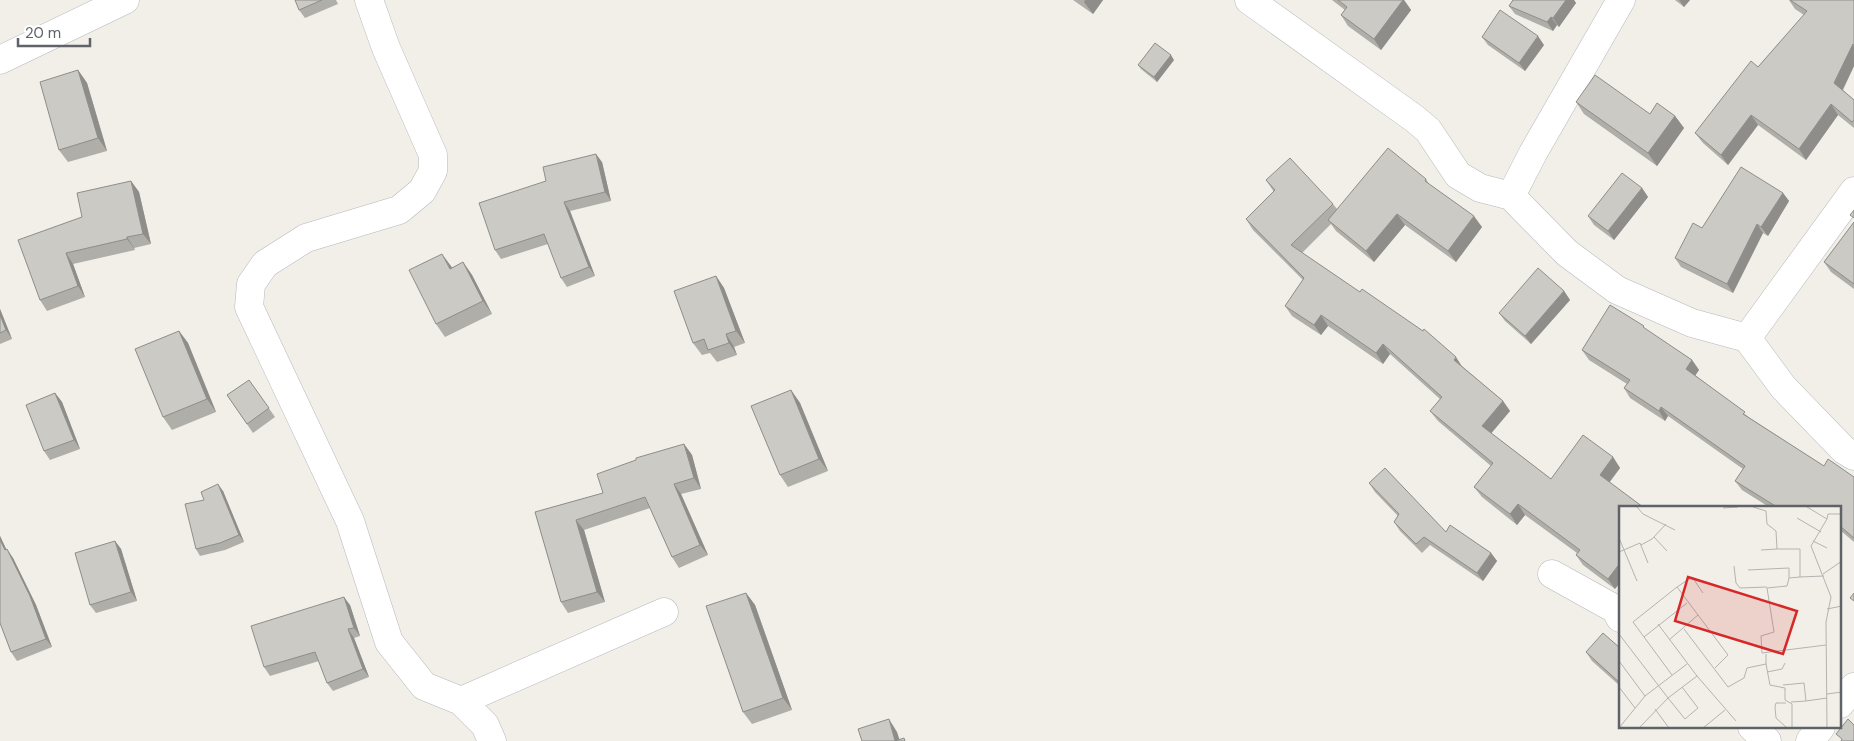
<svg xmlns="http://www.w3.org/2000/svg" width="1854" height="741" font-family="'DM Sans',sans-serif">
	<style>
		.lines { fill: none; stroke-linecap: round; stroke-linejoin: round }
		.minor-casing { stroke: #b5b8bc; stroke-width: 29 }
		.minor { stroke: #fff; stroke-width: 28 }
		.wall { fill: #afaea9 }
		.shaded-wall { fill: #8f8d8a }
		.building { fill: #cccac5; stroke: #8f8d8a }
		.inset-road { fill: none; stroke: #b3b3b1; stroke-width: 1 }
		.view { fill: #d62828; fill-opacity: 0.15; stroke: #d62828; stroke-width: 2.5 }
		.inset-edge { fill: none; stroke: #5f6368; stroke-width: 2.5 }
	</style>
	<rect width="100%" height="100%" fill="#f1efe8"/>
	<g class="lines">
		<defs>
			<g id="minor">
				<path d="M369 0 386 48 433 155V171L422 191 399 210 306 238 265 264 251 284 249 307 350 521 389 642 424 686 461 701 485 725 492 741"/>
				<path d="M1249 0 1415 119 1428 130 1458 175 1480 188 1511 196 1567 253 1617 290 1692 323 1747 338 1783 387 1844 450 1854 456"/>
				<path d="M0 60 125 0"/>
				<path d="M1511 196 1533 153 1621 0"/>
				<path d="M1747 338 1854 191"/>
				<path d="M1552 574 1615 609 1620 618"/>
				<path d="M461 701 664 612"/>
				<path d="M1840 704 1854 687"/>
				<path d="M1752 727 1767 741"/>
				<path d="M1810 741 1821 727"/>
			</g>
		</defs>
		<use href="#minor" class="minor-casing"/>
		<use href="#minor" class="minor"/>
	</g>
	<g class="wall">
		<path d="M295 0H336L338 4 305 18 299 10Z"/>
		<path d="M1073 0H1103L1093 14Z"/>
		<path d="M1332 0H1404L1411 10 1381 50 1348 26 1341 15 1345 10Z"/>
		<path d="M1513 0H1574L1576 3 1559 27 1557 25 1553 31 1515 14 1509 6Z"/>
		<path d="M1675 0H1690L1684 7Z"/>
		<path d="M1789 0H1854V66L1843 90 1854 100V128L1838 115 1806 160 1758 125 1728 165 1703 143 1695 133 1758 67 1804 15 1795 9Z"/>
		<path d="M1482 37 1544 45 1525 71 1488 45Z"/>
		<path d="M1174 60 1157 82 1141 69 1138 65Z"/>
		<path d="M78 70 87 83 107 151 68 162 59 150Z"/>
		<path d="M1576 102 1650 114 1675 116 1684 128 1657 166 1584 114Z"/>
		<path d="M602 162 611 201 570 211 595 276 567 287 561 278 548 244 501 259 495 250Z"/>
		<path d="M1426 179 1429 184 1482 227 1456 262 1405 225 1374 262 1336 231 1331 224 1302 253 1463 367 1503 401 1510 411 1491 433 1551 479 1613 457 1620 468 1610 482 1615 589 1583 565 1576 555 1577 553 1525 515 1517 525 1482 497 1474 487 1491 466 1438 421 1430 411 1440 399 1390 354 1383 364 1328 326 1321 335 1292 316 1285 306 1303 280 1253 230 1246 219 1274 192 1266 180 1333 204 1337 209Z"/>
		<path d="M131 181 139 192 151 244 134 248 135 250 73 264 85 297 47 311 40 300 82 217Z"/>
		<path d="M1642 188 1648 197 1614 240 1594 225 1588 216Z"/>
		<path d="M1783 193 1789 201 1768 236 1763 233 1733 293 1681 267 1675 258 1702 228Z"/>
		<path d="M1854 222V289L1831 272 1824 262Z"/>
		<path d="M463 262 472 275 492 314 445 337 436 324 451 266 452 268Z"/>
		<path d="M716 276 724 288 745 343 734 347 737 355 717 362 710 353 702 355 693 343Z"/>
		<path d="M1564 291 1570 300 1531 344 1505 321 1499 313Z"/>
		<path d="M0 309 12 339 0 344Z"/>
		<path d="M1646 330 1692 360 1699 370 1695 375 1750 418 1824 466 1854 477V542L1840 530V507H1769L1742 490 1735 481 1743 469 1668 416 1665 421 1630 398 1624 388 1627 384 1589 360 1582 350Z"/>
		<path d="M179 331 188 343 216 412 172 430 163 417Z"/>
		<path d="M249 380 275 417 253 433 227 395Z"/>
		<path d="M791 390 800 403 828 471 788 487 780 475Z"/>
		<path d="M55 393 62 402 80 449 50 460 44 451Z"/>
		<path d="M684 444 692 455 701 489 681 494 708 555 679 568 672 557 650 508 584 530 605 602 568 613 561 602 535 512 603 493Z"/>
		<path d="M1369 483 1446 532 1491 553 1497 561 1483 581 1430 545 1422 553 1400 531 1394 522 1398 516 1375 492Z"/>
		<path d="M223 491 244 542 225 550 200 556 196 549 204 500Z"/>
		<path d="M0 536 6 550 13 558 36 605 52 647 17 661 11 652 0 623Z"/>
		<path d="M115 541 121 549 137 601 96 613 90 605Z"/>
		<path d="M746 593 755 605 792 710 752 724 743 712Z"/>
		<path d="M350 605 360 636 354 638 369 677 333 691 327 683 319 661 270 676 264 667Z"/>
		<path d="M1620 648V686L1592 661 1586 652Z"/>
	</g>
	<g class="shaded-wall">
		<path d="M1085 0H1103L1093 14 1084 2Z"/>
		<path d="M1403 0H1404L1411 10 1381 50 1374 39Z"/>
		<path d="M1566 0H1574L1576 3 1559 27 1553 18Z"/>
		<path d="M1679 0H1690L1684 7Z"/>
		<path d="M1551 17 1557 25 1553 31 1547 22Z"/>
		<path d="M1538 36 1544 45 1525 71 1519 63Z"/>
		<path d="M1853 44 1854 46V66L1841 93 1834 83Z"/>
		<path d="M1171 55 1174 60 1157 82 1154 77Z"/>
		<path d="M78 70 87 83 107 151 98 138Z"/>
		<path d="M1831 104 1838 115 1806 160 1799 149Z"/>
		<path d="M1751 115 1758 125 1728 165 1721 155Z"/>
		<path d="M1675 116 1684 128 1657 166 1648 153Z"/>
		<path d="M596 154 602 162 611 201 605 192Z"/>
		<path d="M131 181 139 192 151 244 143 234Z"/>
		<path d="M1642 188 1648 197 1614 240 1608 231Z"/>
		<path d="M1783 193 1789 201 1768 236 1761 227Z"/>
		<path d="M564 202 570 211 595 276 589 267Z"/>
		<path d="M1397 214 1405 225 1374 262 1366 251Z"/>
		<path d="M1474 216 1482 227 1456 262 1448 251Z"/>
		<path d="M1757 224 1763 233 1733 293 1727 284Z"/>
		<path d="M127 237 134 248 135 250 127 239Z"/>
		<path d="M66 253 73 264 85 297 78 286Z"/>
		<path d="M442 254 451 266 458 282 450 269Z"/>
		<path d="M463 262 472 275 492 314 483 301Z"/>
		<path d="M716 276 724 288 745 343 736 331Z"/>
		<path d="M1564 291 1570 300 1531 344 1525 336Z"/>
		<path d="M0 309 12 339 6 330 0 315Z"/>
		<path d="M1321 315 1328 326 1321 335 1314 325Z"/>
		<path d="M179 331 188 343 216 412 207 399Z"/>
		<path d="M726 334 734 347 737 355 729 343Z"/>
		<path d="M1383 344 1390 354 1383 364 1376 353Z"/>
		<path d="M1456 357 1463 368 1454 360Z"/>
		<path d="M1692 360 1699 370 1693 379 1686 369Z"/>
		<path d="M791 390 800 403 828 471 819 459Z"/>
		<path d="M55 393 62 402 80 449 74 440Z"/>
		<path d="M1503 401 1510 411 1489 436 1482 426Z"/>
		<path d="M1661 407 1668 416 1665 421 1659 411Z"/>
		<path d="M684 444 692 455 701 489 694 478Z"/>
		<path d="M1613 457 1620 468 1607 485 1600 475Z"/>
		<path d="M218 484 223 491 244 542 239 535Z"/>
		<path d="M674 484 681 494 708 555 700 545Z"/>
		<path d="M1518 504 1525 515 1517 525 1510 514Z"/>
		<path d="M576 520 584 530 605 602 597 592Z"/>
		<path d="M0 536 11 559 5 550 0 540Z"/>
		<path d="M115 541 121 549 137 601 131 592Z"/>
		<path d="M7 549 13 558 36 605 52 647 46 639Z"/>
		<path d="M1491 553 1497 561 1483 581 1477 573Z"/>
		<path d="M1620 563V583L1615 589 1608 579Z"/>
		<path d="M746 593 755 605 792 710 783 698Z"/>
		<path d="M344 597 350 605 360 636 354 628Z"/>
		<path d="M348 629 354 638 369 677 363 669Z"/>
		<path d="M889 719 897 732 900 741H895Z"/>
	</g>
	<g class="building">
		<path d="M295 0H322L299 10Z"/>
		<path d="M1338 0H1403L1374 39 1341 15 1347 7Z"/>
		<path d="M1513 0H1566L1553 18 1551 17 1547 22 1509 6Z"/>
		<path d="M1790 0H1854V45L1853 44 1834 83 1854 100V120L1852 122 1831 104 1799 149 1751 115 1721 155 1695 133 1751 61 1758 67 1807 11Z"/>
		<path d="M1500 10 1538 36 1519 63 1482 37Z"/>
		<path d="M1155 43 1171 55 1154 77 1138 65Z"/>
		<path d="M78 70 98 138 59 150 40 82Z"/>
		<path d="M1595 75 1650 114 1657 103 1675 116 1648 153 1576 102Z"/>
		<path d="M1388 148 1426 179 1425 181 1474 216 1448 251 1397 214 1366 251 1328 220Z"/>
		<path d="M596 154 605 192 564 202 589 267 561 278 544 234 495 250 479 203 546 181 543 167Z"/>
		<path d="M1290 158 1333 204 1291 245 1360 292 1362 289 1423 331 1424 329 1456 357 1454 360 1503 401 1482 426 1551 479 1583 435 1613 457 1600 475 1643 507H1620V563L1608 579 1576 555 1580 550 1518 504 1510 514 1474 487 1493 463 1430 411 1442 397 1383 344 1376 353 1321 315 1314 325 1285 306 1304 278 1246 219 1275 190 1266 180Z"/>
		<path d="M1741 167 1783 193 1761 227 1757 224 1727 284 1675 258 1693 223 1702 228Z"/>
		<path d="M1622 173 1642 188 1608 231 1588 216Z"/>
		<path d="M131 181 143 234 127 237V239L66 253 78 286 40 300 18 240 82 217 77 193Z"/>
		<path d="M1854 210V218L1850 215Z"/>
		<path d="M1854 222V284L1824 262Z"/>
		<path d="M442 254 450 269 463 262 483 301 436 324 409 270Z"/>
		<path d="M1538 268 1564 291 1525 336 1499 313Z"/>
		<path d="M716 276 736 331 726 334 729 343 708 350 704 339 693 343 674 291Z"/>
		<path d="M1610 305 1644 326 1643 327 1692 360 1686 369 1745 412 1743 414 1824 466 1828 459 1854 477V538L1840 526V507H1777L1735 481 1745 466 1661 407 1659 411 1624 388 1630 380 1582 350Z"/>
		<path d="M0 315 6 330 0 333Z"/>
		<path d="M179 331 207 399 163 417 135 349Z"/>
		<path d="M249 380 269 408 247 424 227 395Z"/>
		<path d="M791 390 819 459 780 475 751 406Z"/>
		<path d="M55 393 74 440 44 451 26 405Z"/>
		<path d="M684 444 694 478 674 484 700 545 672 557 645 497 576 520 597 592 561 602 535 512 603 493 597 474 636 460V458Z"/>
		<path d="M1385 468 1446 532 1450 525 1491 553 1477 573 1424 537 1416 544 1394 522 1399 514 1369 483Z"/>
		<path d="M218 484 239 535 220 543 196 549 185 504 204 500 201 492Z"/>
		<path d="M0 540 5 550 7 549 30 596 46 639 11 652 0 623Z"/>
		<path d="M115 541 131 592 90 605 75 553Z"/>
		<path d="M746 593 783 698 743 712 706 606Z"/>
		<path d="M1854 593V601L1850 598Z"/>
		<path d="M344 597 354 628 348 629 363 669 327 683 315 652 264 667 251 626Z"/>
		<path d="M1603 633 1620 648V683L1586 652Z"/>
		<path d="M889 719 895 741 904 738 905 741H862L858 729Z"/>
		<path d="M1848 719 1854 725V741H1841L1842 739 1836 734Z"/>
	</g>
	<g transform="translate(1619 506)">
		<rect width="222" height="222" fill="#f1efe8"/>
		<path class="inset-road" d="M18 1 24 8 56 24M134 1 147 5 148 18 157 25 158 43H181V71L205 70M188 1 208 13 209 8H223M104 2 119 1M178 12 202 26M208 13 192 40 212 91 207 116 208 222M35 31 48 45M0 32 18 75M194 35 208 42M22 39 33 33 47 18M142 44 158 43M0 46 21 37 29 57M115 60 117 77 121 82 148 81M129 64 170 62V72M204 68 223 55M181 71 170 72 168 80 148 82 155 126 142 130 143 147 207 139M58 81 73 71 84 87M208 103 223 100M65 123 109 181 125 172 128 162 147 158V148M0 128 49 192 78 170 39 118M25 131 68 97M50 134 79 109M0 155 26 190M147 158 151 179 166 182V194L173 198V222M148 166 163 163 166 157M53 169 14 116 58 81 109 149 96 162M78 170 117 215M164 179 185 177 187 195 172 196M0 181 16 202M208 188 223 186M187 195 208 192M167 197H157L156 201 157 212 168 222M36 203 50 222M0 222 26 190 68 158M20 222 49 192 66 213 79 202 63 181M84 222 106 204"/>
		<path class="view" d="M69 71 178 105 164 148 56 115Z"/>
		<rect width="222" height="222" class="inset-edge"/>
	</g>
	<path d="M18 38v8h72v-8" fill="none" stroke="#5f6368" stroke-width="2.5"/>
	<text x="25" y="38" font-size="15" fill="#5f6368" stroke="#ffffff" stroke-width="4" paint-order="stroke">20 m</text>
</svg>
